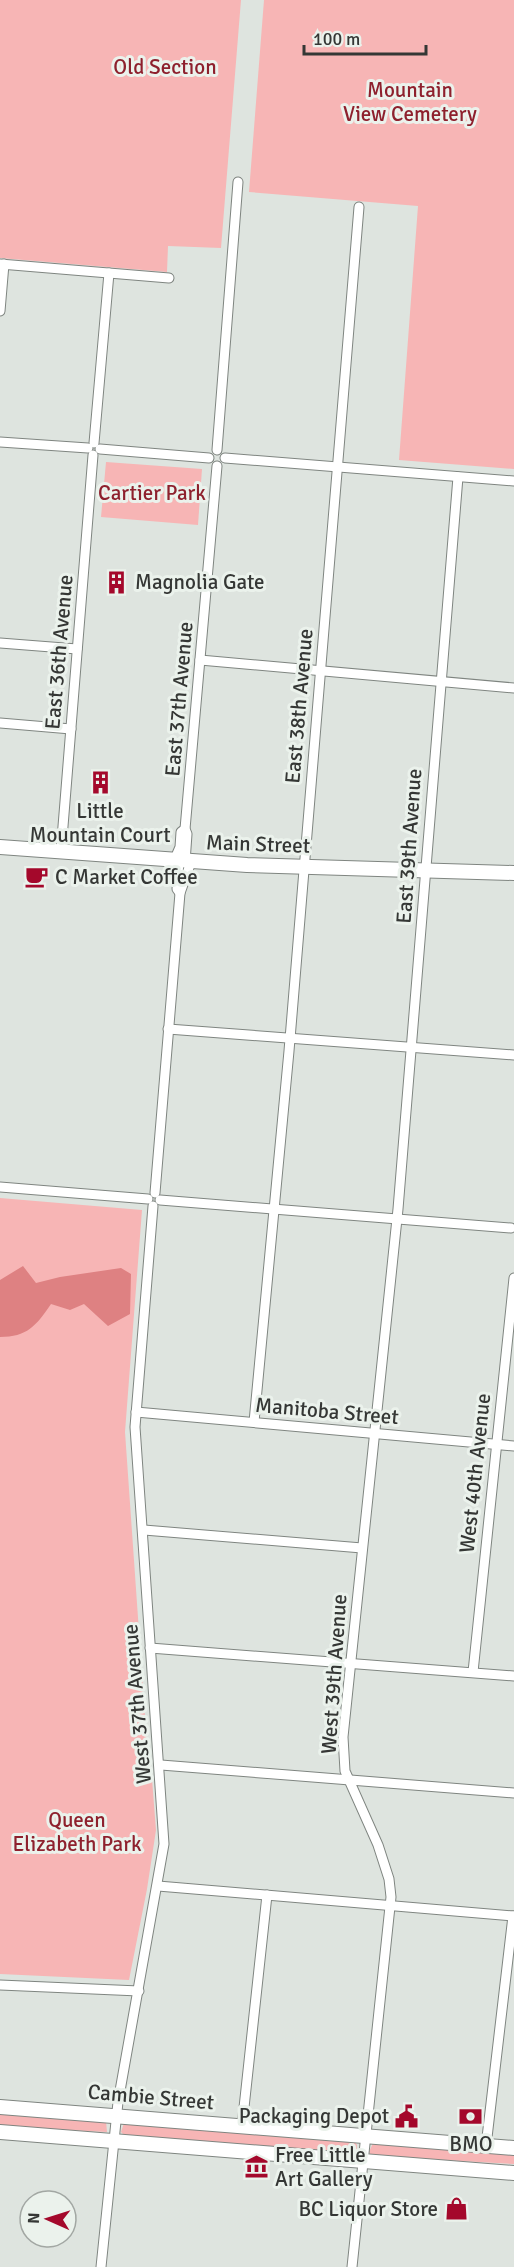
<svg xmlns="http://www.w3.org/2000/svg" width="514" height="2267" font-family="Signika,sans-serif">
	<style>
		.green { fill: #f7b5b5 }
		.forest { fill: #de8182 }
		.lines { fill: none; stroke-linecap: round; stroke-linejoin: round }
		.minor-casing { stroke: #7f8580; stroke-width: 11 }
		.secondary-casing { stroke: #7f8580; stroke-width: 16 }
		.minor { stroke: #fff; stroke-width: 9 }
		.secondary { stroke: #fff; stroke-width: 14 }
		.labels { text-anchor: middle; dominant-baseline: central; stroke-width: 6; stroke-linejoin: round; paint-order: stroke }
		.park-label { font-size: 21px; fill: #8e202d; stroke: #ebf2ec }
		.poi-label { font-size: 21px; fill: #353735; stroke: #ebf2ec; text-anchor: start }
		.street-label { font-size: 21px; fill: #353735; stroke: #ebf2ec }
	</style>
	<rect width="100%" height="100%" fill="#dee4df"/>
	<g class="green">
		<path d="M0 0H241L221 248 168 246 167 272 0 258Z"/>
		<path d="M264 0H514V469L399 460 418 206 249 192Z"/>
		<path d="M106 462 202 469 198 525 101 517Z"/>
		<path d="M0 1198 142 1210 125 1432 147 1746 150 1754 156 1830 147 1889 129 1980 0 1974Z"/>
		<path d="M0 2113 106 2121 107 2132 0 2127Z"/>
		<path d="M124 2123 355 2142 357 2145 356 2154 126 2137 121 2132Z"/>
		<path d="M373 2143 514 2154V2164L371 2156 369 2152Z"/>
	</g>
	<path class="forest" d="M23 1266 36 1283 60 1277 121 1268 131 1274 130 1314 108 1326 84 1304 70 1310 51 1304C36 1326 27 1337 0 1337V1280Z"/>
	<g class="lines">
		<defs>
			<g id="minor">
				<path d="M0 264 169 278"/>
				<path d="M0 311 4 264"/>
				<path d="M0 442 88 448"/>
				<path d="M94 443 109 273"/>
				<path d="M100 449 209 458"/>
				<path d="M217 450 238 182"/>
				<path d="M225 458 514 481"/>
				<path d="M0 643 77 649"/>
				<path d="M200 660 514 688"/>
				<path d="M0 723 71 729"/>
				<path d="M61 851 93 455"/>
				<path d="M174 861 180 847 181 832 185 829"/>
				<path d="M179 861 177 889 180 893"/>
				<path d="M185 862 187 834 185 829 217 466"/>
				<path d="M168 1029 514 1055"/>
				<path d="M0 1187 148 1199"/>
				<path d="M155 1193 180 893 191 862"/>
				<path d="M160 1200 511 1228"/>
				<path d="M136 1412 514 1446"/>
				<path d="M254 1422 289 1051 359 207"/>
				<path d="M144 1530 362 1548"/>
				<path d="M150 1648 514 1676"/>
				<path d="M473 1672 514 1278"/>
				<path d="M161 1765 514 1793"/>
				<path d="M158 1886 514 1916"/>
				<path d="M0 1985 139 1991"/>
				<path d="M242 2126 267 1895"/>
				<path d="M486 2146 513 1916"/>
				<path d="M101 2267 118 2102 164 1844 135 1427 153 1206"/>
				<path d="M352 2267 391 1897 389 1879 378 1845 345 1771 343 1737 398 1209 458 477"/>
			</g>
			<g id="secondary">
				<path d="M0 847 247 865 514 873"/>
				<path d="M0 2107 514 2148"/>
				<path d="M0 2132 514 2173"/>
			</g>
		</defs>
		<use href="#minor" class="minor-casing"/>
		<use href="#secondary" class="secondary-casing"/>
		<use href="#minor" class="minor"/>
		<use href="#secondary" class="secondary"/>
	</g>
	<defs>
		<symbol id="building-bare" viewBox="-9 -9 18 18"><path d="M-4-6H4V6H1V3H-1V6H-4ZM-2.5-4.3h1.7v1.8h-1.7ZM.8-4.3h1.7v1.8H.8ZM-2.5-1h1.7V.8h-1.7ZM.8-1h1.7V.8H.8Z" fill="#a4082b" stroke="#ebf2ec" stroke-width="2.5" paint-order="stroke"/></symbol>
		<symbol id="cafe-bare" viewBox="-9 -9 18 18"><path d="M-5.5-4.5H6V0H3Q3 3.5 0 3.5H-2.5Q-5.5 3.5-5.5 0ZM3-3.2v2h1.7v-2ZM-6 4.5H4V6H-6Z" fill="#a4082b" stroke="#ebf2ec" stroke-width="2.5" paint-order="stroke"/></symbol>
		<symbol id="civic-bare" viewBox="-9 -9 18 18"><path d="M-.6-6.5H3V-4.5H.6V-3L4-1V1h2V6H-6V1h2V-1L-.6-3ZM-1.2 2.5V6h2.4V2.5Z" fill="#a4082b" stroke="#ebf2ec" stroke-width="2.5" paint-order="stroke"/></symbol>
		<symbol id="bank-bare" viewBox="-9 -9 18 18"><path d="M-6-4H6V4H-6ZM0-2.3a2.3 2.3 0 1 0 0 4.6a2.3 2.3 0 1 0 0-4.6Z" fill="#a4082b" stroke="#ebf2ec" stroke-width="2.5" paint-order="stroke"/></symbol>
		<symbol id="museum-bare" viewBox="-9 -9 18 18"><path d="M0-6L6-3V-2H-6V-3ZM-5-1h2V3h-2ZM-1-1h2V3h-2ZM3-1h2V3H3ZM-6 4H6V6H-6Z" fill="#a4082b" stroke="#ebf2ec" stroke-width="2.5" paint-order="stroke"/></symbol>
		<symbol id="shop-bare" viewBox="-9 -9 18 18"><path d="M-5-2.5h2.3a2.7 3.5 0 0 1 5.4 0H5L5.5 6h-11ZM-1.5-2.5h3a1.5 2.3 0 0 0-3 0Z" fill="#a4082b" stroke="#ebf2ec" stroke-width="2.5" paint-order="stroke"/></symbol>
	</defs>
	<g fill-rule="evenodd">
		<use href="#building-bare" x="100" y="566" width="33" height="33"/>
		<use href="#building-bare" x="84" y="766" width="33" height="33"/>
		<use href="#cafe-bare" x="20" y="860" width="33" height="33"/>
		<use href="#civic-bare" x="390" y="2100" width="33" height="33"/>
		<use href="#bank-bare" x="454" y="2100" width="33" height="33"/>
		<use href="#museum-bare" x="240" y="2150" width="33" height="33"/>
		<use href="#shop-bare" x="440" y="2192" width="33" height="33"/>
	</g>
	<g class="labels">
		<g class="park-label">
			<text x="165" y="67">Old Section</text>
			<text x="410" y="90">Mountain<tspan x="410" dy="24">View Cemetery</tspan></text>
			<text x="152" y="493">Cartier Park</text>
			<text x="77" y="1820">Queen<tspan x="77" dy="24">Elizabeth Park</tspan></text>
		</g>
		<g class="poi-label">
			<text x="135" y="582">Magnolia Gate</text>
			<text x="100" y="811" text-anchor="middle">Little<tspan x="100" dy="24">Mountain Court</tspan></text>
			<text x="55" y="877">C Market Coffee</text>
			<text x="389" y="2116" text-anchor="end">Packaging Depot</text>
			<text x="471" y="2144" text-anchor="middle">BMO</text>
			<text x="275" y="2155">Free Little<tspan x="275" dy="24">Art Gallery</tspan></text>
			<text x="438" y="2209" text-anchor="end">BC Liquor Store</text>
		</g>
		<g class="street-label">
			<text transform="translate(59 652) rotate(-85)">East 36th Avenue</text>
			<text transform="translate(179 699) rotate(-85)">East 37th Avenue</text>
			<text transform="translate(299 706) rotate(-85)">East 38th Avenue</text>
			<text transform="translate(258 844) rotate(2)">Main Street</text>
			<text transform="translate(409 846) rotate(-86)">East 39th Avenue</text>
			<text transform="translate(327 1411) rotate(5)">Manitoba Street</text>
			<text transform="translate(475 1473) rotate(-84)">West 40th Avenue</text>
			<text transform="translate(334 1674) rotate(-86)">West 39th Avenue</text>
			<text transform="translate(137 1704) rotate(-95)">West 37th Avenue</text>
			<text transform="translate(151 2097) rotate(5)">Cambie Street</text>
		</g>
	</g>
	<g transform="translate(48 2219) rotate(273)"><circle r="28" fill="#ebf2ec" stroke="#a2a7a3" stroke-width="1.5"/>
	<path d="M0-4.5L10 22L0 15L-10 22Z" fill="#a4082b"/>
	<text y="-9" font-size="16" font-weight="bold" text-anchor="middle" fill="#353735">N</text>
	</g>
	<path d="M304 45v9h122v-9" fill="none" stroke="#353735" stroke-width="3"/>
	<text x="313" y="45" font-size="18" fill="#353735" stroke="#ebf2ec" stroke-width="4.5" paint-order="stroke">100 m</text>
</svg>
